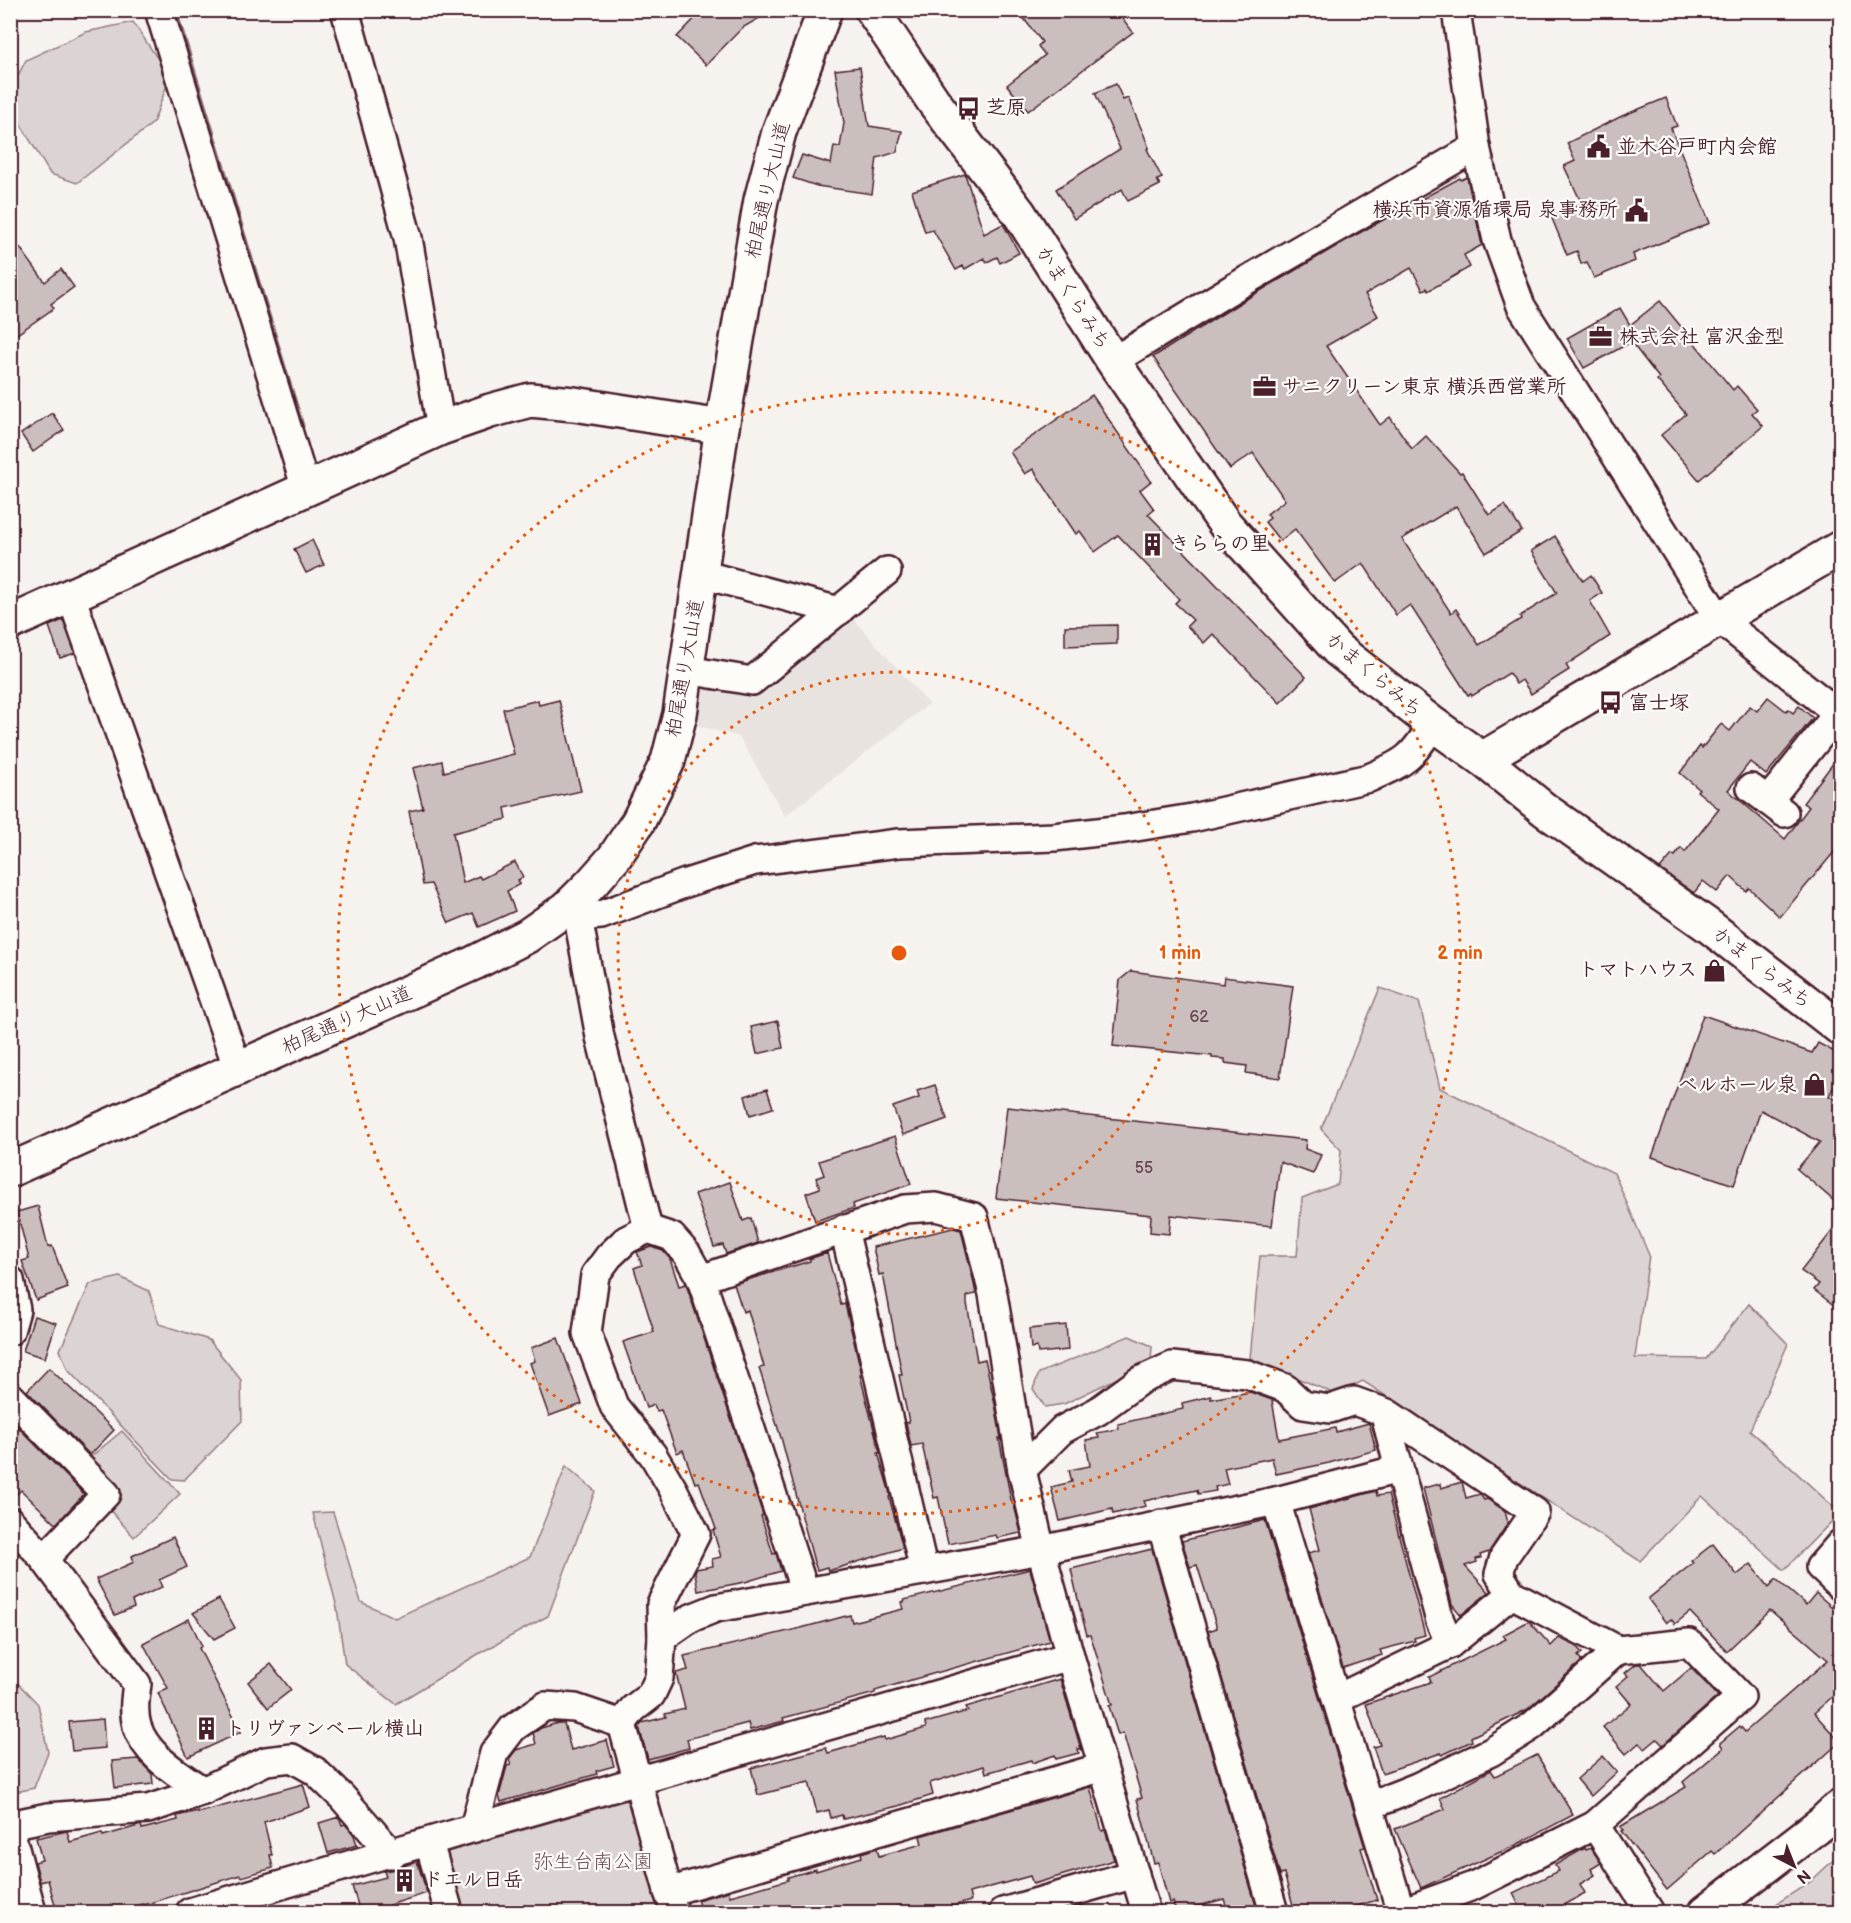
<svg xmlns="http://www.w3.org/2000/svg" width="1851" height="1923" font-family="'Balsamiq Sans','Klee One',sans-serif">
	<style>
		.built { fill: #e9e3e0 }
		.green { fill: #dcd4d2; stroke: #937a7e; stroke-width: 1.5 }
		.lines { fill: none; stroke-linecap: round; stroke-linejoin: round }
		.stream { stroke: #8e7378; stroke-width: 7 }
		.building { fill: #cbbfbe; stroke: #4a1f2b; stroke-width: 1.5 }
		.minor-casing { stroke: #4a1f2b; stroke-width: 32 }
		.tertiary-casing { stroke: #4a1f2b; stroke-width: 38 }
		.secondary-casing { stroke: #4a1f2b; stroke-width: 38 }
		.minor { stroke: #fdfcf7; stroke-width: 27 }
		.tertiary { stroke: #fdfcf7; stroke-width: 33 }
		.secondary { stroke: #fdfcf7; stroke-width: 33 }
		.ring { fill: none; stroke: #e8590c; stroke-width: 3; stroke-dasharray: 3 6 }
		.labels { text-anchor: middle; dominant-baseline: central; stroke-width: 4.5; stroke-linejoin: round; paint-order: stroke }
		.number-label { font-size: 16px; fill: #6a4750 }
		.poi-label { font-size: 20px; font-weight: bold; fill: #4a1f2b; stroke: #fdfcf7; text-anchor: start }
		.street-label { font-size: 20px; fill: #4a1f2b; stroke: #fdfcf7 }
		.park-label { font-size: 20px; fill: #6e4c55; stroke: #fdfcf7 }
		.centre { fill: #e8590c; stroke: #fdfcf7; stroke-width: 3 }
		.ring-label { font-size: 18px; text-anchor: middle; font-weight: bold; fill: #e8590c; stroke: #fdfcf7; stroke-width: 4.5; stroke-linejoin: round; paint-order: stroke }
	</style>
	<rect width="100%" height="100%" fill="#f6f3ef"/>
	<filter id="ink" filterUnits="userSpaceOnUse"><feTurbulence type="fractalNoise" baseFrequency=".0167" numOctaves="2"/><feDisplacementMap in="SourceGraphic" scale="12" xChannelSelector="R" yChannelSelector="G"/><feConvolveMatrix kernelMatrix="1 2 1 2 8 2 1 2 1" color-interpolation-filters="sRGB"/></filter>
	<g filter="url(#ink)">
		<path class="built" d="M849 614 929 704 785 816 739 737 695 725 704 683 751 695Z"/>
		<g class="green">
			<path d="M133 22 170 77 153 123 77 183 50 174 11 108V89L26 60 86 32Z"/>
			<path d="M1380 988 1419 1002 1440 1088 1614 1173 1649 1255 1635 1358 1706 1359 1749 1304 1788 1344 1750 1430 1840 1513 1784 1570 1702 1496 1640 1561 1363 1381 1335 1394 1250 1358 1260 1256H1297L1302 1198 1338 1184 1341 1150 1321 1129Z"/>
			<path d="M120 1277 149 1291 159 1324 209 1340 241 1380 242 1421 184 1480 172 1479 68 1370 60 1350 90 1284Z"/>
			<path d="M1129 1336 1152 1346 1151 1362 1064 1404 1045 1407 1033 1389 1039 1373Z"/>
			<path d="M122 1431 180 1494 134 1537 107 1507 87 1460Z"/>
			<path d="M566 1466 595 1491 548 1616 480 1653 396 1704 345 1664 337 1608 313 1513 333 1512 361 1602 395 1618 530 1557Z"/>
			<path d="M11 1676 38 1704 48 1752 34 1788 11 1793Z"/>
			<path d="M630 1799 660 1912H462L444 1853Z"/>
			<path d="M1840 1854V1912H1764L1810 1882Z"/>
		</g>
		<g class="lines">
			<path class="stream" d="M174 10 301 426"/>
		</g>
		<g class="building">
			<path d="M703 10H773L742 28 706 65 677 37Z"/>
			<path d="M1017 10H1116L1133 32 1028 111 1007 85 1045 55 1038 46 1042 42Z"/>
			<path d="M860 67 869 126 902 131 897 152 877 158 872 194 817 186 793 178 802 155 831 164 834 146 840 147 844 123 835 70Z"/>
			<path d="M1116 84 1123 100 1128 98 1144 135 1149 148 1147 149 1162 178 1157 180 1160 185 1128 201 1122 189 1074 219 1056 189 1120 149 1095 93Z"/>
			<path d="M1666 98 1677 126 1671 128 1710 223 1633 254 1635 261 1594 278 1587 262 1581 264 1577 251 1567 255 1551 216 1582 204 1564 166 1575 161 1567 143 1622 116Z"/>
			<path d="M965 174 984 234 1003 224 1019 253 1000 263 997 257 987 262 984 258 965 269 963 266 956 270 933 230 925 232 912 191Z"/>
			<path d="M1467 177 1482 245 1464 255 1470 267 1428 291 1427 288 1423 290 1411 268 1365 294 1378 316 1326 346 1380 425 1390 417 1412 449 1426 436 1460 473 1462 472 1489 515 1505 505 1522 531 1486 553 1456 506 1402 539 1451 613 1456 609 1479 645 1521 619 1520 616 1557 593 1531 551 1555 536 1583 581 1591 575 1602 593 1590 601 1610 636 1566 665 1569 670 1531 694 1522 680 1516 684 1509 673 1472 696 1471 694 1468 695 1410 605 1396 615 1363 563 1335 583 1295 529 1280 541 1265 522 1270 518 1267 514 1285 500 1253 453 1230 469 1153 357 1243 301 1352 237 1460 178 1461 180Z"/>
			<path d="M10 234 45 282 61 269 74 287 51 304 54 308 10 339Z"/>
			<path d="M1660 301 1733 390 1737 386 1757 409 1752 413 1763 426 1699 480 1661 435 1686 414 1657 380 1659 378 1631 342 1584 368 1567 338 1620 308 1630 325Z"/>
			<path d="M1092 395 1151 481 1140 490 1154 509 1148 514 1306 677 1280 703 1213 634 1204 643 1187 626 1193 620 1175 603 1179 599 1118 535 1095 552 1080 531 1076 534 1033 469 1025 474 1010 452Z"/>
			<path d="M52 413 64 430 33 452 21 434Z"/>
			<path d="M312 540 324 565 306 573 294 549Z"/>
			<path d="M63 620 75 653 60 658 49 626Z"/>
			<path d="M1117 625V644L1065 646V626Z"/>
			<path d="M1768 697 1786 711 1788 709 1793 713 1799 706 1813 718 1766 775 1750 762 1728 790 1785 839 1809 807 1803 803 1840 754V845L1780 917 1749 888 1746 891 1730 876 1717 892 1703 881 1694 893 1660 869 1672 855 1675 856 1681 848 1685 852 1719 809 1697 791 1699 789 1680 773 1700 746 1702 748 1721 724 1730 731 1750 706 1757 711Z"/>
			<path d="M538 700 539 705 559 700 581 791 505 808 507 819 453 833 463 883 479 876 481 879 515 862 523 877 518 880 520 884 507 891 515 911 479 927 473 913 449 923 431 884 423 885 409 811 423 808 413 768 442 761 444 772 514 754 503 709Z"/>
			<path d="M1131 971 1223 984 1224 977 1293 986 1280 1078 1246 1073 1247 1066 1225 1063V1059L1212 1058V1056L1113 1046 1120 980Z"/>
			<path d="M1703 1015 1812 1053 1818 1043 1840 1055V1074L1829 1096 1840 1102V1206L1797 1169 1820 1142 1761 1110 1734 1185 1652 1157Z"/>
			<path d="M778 1021 783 1048 757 1054 751 1027Z"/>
			<path d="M935 1085 947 1119 903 1135 893 1107 919 1098 917 1091Z"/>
			<path d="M767 1089 773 1108 750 1115 745 1096Z"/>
			<path d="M1007 1107 1306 1140 1305 1149 1321 1155 1313 1174 1280 1162 1272 1226 1171 1215 1169 1234 1150 1232 1151 1215 996 1198Z"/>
			<path d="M895 1136 911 1184 853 1204 854 1208 815 1221 806 1193 820 1188 816 1178 824 1175 819 1161Z"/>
			<path d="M730 1182 743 1221 751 1218 758 1243 726 1254 723 1245 714 1247 695 1194Z"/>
			<path d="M38 1206 48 1247 52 1246 68 1288 36 1300 22 1261 29 1259 17 1212Z"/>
			<path d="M1840 1221V1310L1814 1290 1819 1284 1801 1271Z"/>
			<path d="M953 1228 961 1230 973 1279 976 1294 967 1296V1303L977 1361 985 1359 996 1409 1001 1438H999L1011 1500 1014 1505 1021 1533 997 1538 996 1535 948 1544 938 1497 934 1498 922 1444 911 1446 906 1423 909 1422 899 1375H902L883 1274 879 1275 873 1247Z"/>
			<path d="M651 1247 663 1251 670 1259 679 1286 686 1284 763 1515 761 1516 773 1554 776 1553 781 1571 745 1582 698 1591 695 1572 696 1569 713 1566 712 1559 721 1557 713 1530 716 1529 699 1482 695 1483 683 1450 677 1453 661 1410 657 1411 654 1405 646 1408 623 1342 654 1332 634 1268 642 1265 637 1252Z"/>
			<path d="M827 1253 841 1305 845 1304 862 1375H860L880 1453H878L889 1490 890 1496 889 1497 903 1548 828 1571 827 1567 817 1570 814 1562 782 1441 759 1368 764 1367 748 1310 743 1312 734 1284 810 1261 809 1259Z"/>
			<path d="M34 1316 56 1323 45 1358 23 1351Z"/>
			<path d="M1066 1325 1068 1350 1038 1353 1037 1347 1031 1348 1029 1329Z"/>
			<path d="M558 1338 582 1404 549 1416 530 1363 535 1361 531 1348Z"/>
			<path d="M49 1368 114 1430 90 1455 27 1391Z"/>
			<path d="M1250 1392 1272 1400 1279 1439 1335 1428 1336 1432 1369 1423 1376 1450 1329 1463 1276 1474 1272 1458 1224 1468 1228 1484 1215 1487 1216 1491 1198 1494 1197 1490 1144 1501 1146 1506 1113 1514 1112 1509 1060 1521 1051 1487 1072 1482 1069 1470 1090 1466 1086 1440 1099 1438 1097 1433 1119 1429 1118 1424 1183 1409 1182 1403 1211 1396V1399Z"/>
			<path d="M10 1419 84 1494 56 1524 21 1490 10 1501Z"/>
			<path d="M1462 1482 1466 1498 1480 1494 1484 1500 1487 1499 1505 1511 1508 1523 1489 1552 1480 1555 1481 1558 1476 1559 1477 1562 1465 1566 1489 1592 1461 1615 1452 1604 1423 1488 1440 1484 1441 1488Z"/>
			<path d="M1376 1491 1377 1496 1388 1494 1425 1635 1414 1638 1415 1641 1380 1650 1382 1655 1343 1668 1308 1553 1320 1550 1309 1509Z"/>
			<path d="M1265 1520 1363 1841 1365 1847 1361 1848 1377 1900 1337 1912H1295L1284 1874 1280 1875 1208 1631 1217 1628 1197 1565 1190 1567 1182 1541Z"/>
			<path d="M173 1537 187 1567 159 1580 162 1587 132 1601 134 1607 115 1615 96 1579 134 1562 132 1556Z"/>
			<path d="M1713 1544 1737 1575 1751 1564 1769 1587 1776 1579 1806 1605 1816 1593 1840 1614V1690L1814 1713 1840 1742 1715 1854 1712 1851 1667 1890 1621 1831 1623 1830 1620 1827 1686 1787 1683 1782 1723 1748 1720 1743 1740 1726 1745 1732 1828 1660 1770 1610 1727 1651 1690 1612 1675 1624 1671 1619 1666 1623 1648 1599 1693 1563 1691 1561Z"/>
			<path d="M1152 1549 1256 1906 1258 1912H1228L1224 1899 1176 1912 1173 1902 1169 1903 1158 1862 1154 1863 1137 1799 1142 1798 1123 1733 1118 1735 1109 1706 1112 1705 1093 1643 1090 1635H1087L1082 1617 1071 1569Z"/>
			<path d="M1030 1569 1050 1641 911 1680 875 1691V1693L783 1718 784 1721 750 1730 748 1723 687 1739 689 1748 648 1759 639 1727 642 1723 666 1717 665 1714 685 1709 676 1673 688 1670 684 1656 801 1628 850 1615 852 1622 903 1609 901 1602H904V1600Z"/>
			<path d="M219 1599 235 1628 214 1639 193 1613Z"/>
			<path d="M189 1619 202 1646 199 1648 241 1732 188 1757 158 1693 168 1688 143 1643Z"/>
			<path d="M1529 1621 1551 1646 1559 1638 1576 1646 1582 1653 1578 1656 1582 1661 1528 1709 1471 1737 1472 1741 1442 1755 1441 1753 1382 1773 1373 1747 1380 1745 1366 1704 1431 1682 1429 1677 1506 1639 1503 1635Z"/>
			<path d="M271 1664 291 1690 268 1708 248 1682Z"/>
			<path d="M1636 1664H1641L1664 1691 1691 1668 1718 1696 1663 1745 1657 1739 1645 1749 1639 1743 1626 1754 1603 1727 1631 1704 1616 1686 1628 1676 1625 1673Z"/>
			<path d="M1060 1679 1081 1749H1078L1079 1753 1056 1759 1055 1755 1032 1763 1031 1760 986 1773 984 1766 930 1783 933 1795 898 1806 843 1819 842 1815 831 1818 829 1810 817 1813 809 1782 758 1795 751 1768 826 1748 828 1753 884 1737 885 1740 926 1728 925 1723 968 1711 966 1707Z"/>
			<path d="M103 1719 105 1748 72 1751 69 1722Z"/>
			<path d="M558 1723H564L571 1750 607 1740 614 1766 596 1771 597 1774 501 1802 499 1796 507 1766 511 1765 509 1759 516 1750 536 1744 533 1733 541 1728Z"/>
			<path d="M1537 1755 1573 1815 1516 1845 1421 1888 1395 1829 1445 1809 1440 1798 1491 1770 1495 1776Z"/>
			<path d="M1603 1756 1617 1772 1591 1796 1577 1779Z"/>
			<path d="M138 1759 152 1774 153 1784 115 1788 112 1761Z"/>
			<path d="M303 1784 310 1807 264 1822 272 1855H270L273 1868 241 1877 240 1875 144 1905 143 1904 114 1912H57L48 1880 40 1882 35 1862 42 1860 36 1838 67 1831 70 1842 102 1833 103 1836 138 1826 141 1825 142 1829 178 1820 177 1816 198 1811V1813Z"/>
			<path d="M1090 1787 1102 1831 1105 1830 1114 1860 1033 1884 1030 1876 969 1893 971 1901 941 1909 940 1906 914 1912H901L899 1906 878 1912H694L693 1907 699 1905 697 1900 729 1891 730 1896 788 1880V1877L816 1869V1871L862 1857 861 1853 877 1848 879 1856 922 1844 920 1836Z"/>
			<path d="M339 1817 342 1825 345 1824 354 1835 357 1845 328 1853 319 1823Z"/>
			<path d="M1585 1848 1586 1850 1591 1848 1601 1863 1591 1869 1595 1875 1580 1884 1585 1893 1551 1912H1522L1513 1893 1558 1871 1555 1865Z"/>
			<path d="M417 1861 427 1893 389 1905 390 1909 376 1912H360L352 1886 386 1877 384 1871 396 1869Z"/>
		</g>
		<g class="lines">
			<defs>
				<g id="minor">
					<path d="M159 10 306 489"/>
					<path d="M345 10 408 238 441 428"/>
					<path d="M1456 10 1476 147 1497 240 1521 306 1719 619 1840 715"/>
					<path d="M1113 361 1235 287 1476 147"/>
					<path d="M701 574 839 611"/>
					<path d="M71 596 238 1069"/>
					<path d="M687 670 752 681 887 571"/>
					<path d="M1751 788 1784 813"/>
					<path d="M1768 801 1838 713"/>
					<path d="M567 908 578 917 600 1037 648 1229"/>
					<path d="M578 917 601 915 686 883 755 861 899 843 1054 837 1124 829 1192 818 1369 778C1406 762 1412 758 1433 724"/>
					<path d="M844 1229 924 1571"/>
					<path d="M701 1279 805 1592"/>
					<path d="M10 1280 16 1310 10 1331"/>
					<path d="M10 1396 106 1494 44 1559 137 1684C135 1698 133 1712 137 1726 146 1756 179 1774 203 1791"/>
					<path d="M1384 1412 1440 1621 1450 1644"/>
					<path d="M1022 1470 1062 1430 1098 1411 1139 1381 1172 1366 1247 1374 1285 1388 1303 1405 1330 1409 1354 1401 1387 1413 1535 1512 1504 1557 1499 1574 1512 1594 1618 1650 1689 1643 1741 1697 1595 1825 1473 1886 1402 1912"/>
					<path d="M1276 1501 1399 1469"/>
					<path d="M10 1521 44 1559"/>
					<path d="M1161 1524 1274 1912"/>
					<path d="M1840 1544 1820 1567 1840 1586"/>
					<path d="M662 1638 691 1618 716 1608 1041 1550 1276 1501 1401 1912"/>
					<path d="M1336 1699 1450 1644 1512 1594"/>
					<path d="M1369 1806 1417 1787 1491 1752 1532 1726 1618 1650"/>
					<path d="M10 1825 48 1817 148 1809 203 1791 266 1761 292 1758 315 1771 342 1797 392 1854"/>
					<path d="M1595 1825 1650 1912"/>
					<path d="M474 1828 494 1753 513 1728 545 1706 575 1708 622 1724"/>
					<path d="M10 1830 32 1912"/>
					<path d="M429 1843 449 1912"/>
					<path d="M668 1892 1103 1767"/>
					<path d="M190 1912 474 1828 1070 1656"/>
					<path d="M674 1912 622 1724 633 1709 651 1695 659 1678 662 1638 661 1604 696 1534 673 1489 653 1455 614 1406 587 1333 595 1275 609 1256 626 1240 648 1229 672 1237 687 1254 701 1279 905 1209 936 1207 974 1217 993 1294 1022 1470 1041 1550 1070 1656 1146 1912"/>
					<path d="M1003 1912 1135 1874"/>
				</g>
				<g id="tertiary">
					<path d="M10 623 441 428 490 411 530 400 574 404 722 427"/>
					<path d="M1482 759 1840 548"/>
					<path d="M10 1170 474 963 527 936 567 908 590 885 614 858 638 822 668 761 680 714 722 427 761 200 779 132 825 10"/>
				</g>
				<g id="secondary">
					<path d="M872 10 934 102 1019 213 1113 361 1225 524 1338 650 1433 724 1482 759 1545 810 1710 927 1840 1028"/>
					<path d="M1706 1912 1823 1822 1840 1806"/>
				</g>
			</defs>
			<use href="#minor" class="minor-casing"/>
			<use href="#tertiary" class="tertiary-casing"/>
			<use href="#secondary" class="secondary-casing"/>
			<use href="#minor" class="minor"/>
			<use href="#tertiary" class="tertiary"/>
			<use href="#secondary" class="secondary"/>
		</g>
	</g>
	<g class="ring">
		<circle cx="899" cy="953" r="281"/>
		<circle cx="899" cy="953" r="561"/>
	</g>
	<defs>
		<symbol id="bus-bare" viewBox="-9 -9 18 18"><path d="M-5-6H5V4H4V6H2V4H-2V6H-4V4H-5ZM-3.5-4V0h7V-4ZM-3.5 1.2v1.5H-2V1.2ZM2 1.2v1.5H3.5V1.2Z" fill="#4a1f2b" stroke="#fdfcf7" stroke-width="2.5" paint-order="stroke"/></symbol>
		<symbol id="civic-bare" viewBox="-9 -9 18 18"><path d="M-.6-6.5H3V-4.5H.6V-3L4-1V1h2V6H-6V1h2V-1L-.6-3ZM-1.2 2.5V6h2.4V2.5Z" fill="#4a1f2b" stroke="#fdfcf7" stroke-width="2.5" paint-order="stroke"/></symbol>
		<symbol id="office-bare" viewBox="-9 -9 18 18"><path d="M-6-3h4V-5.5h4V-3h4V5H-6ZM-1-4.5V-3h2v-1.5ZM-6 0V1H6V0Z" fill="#4a1f2b" stroke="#fdfcf7" stroke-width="2.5" paint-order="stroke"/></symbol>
		<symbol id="building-bare" viewBox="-9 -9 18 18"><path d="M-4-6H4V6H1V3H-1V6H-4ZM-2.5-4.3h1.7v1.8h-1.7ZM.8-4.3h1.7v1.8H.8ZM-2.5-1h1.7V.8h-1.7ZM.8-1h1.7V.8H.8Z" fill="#4a1f2b" stroke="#fdfcf7" stroke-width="2.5" paint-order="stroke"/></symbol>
		<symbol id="shop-bare" viewBox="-9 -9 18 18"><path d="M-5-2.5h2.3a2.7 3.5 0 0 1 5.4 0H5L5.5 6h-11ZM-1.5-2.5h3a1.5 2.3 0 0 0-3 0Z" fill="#4a1f2b" stroke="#fdfcf7" stroke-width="2.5" paint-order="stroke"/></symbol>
	</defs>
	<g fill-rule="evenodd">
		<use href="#bus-bare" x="952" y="92" width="33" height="33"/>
		<use href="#civic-bare" x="1582" y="130" width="33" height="33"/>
		<use href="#civic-bare" x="1620" y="194" width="33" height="33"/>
		<use href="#office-bare" x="1584" y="320" width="33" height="33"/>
		<use href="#office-bare" x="1248" y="370" width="33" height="33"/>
		<use href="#building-bare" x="1136" y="528" width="33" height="33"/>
		<use href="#bus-bare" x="1594" y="686" width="33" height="33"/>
		<use href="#shop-bare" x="1698" y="954" width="33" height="33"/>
		<use href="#shop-bare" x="1798" y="1068" width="33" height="33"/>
		<use href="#building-bare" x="190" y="1712" width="33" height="33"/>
		<use href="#building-bare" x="388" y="1864" width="33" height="33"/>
	</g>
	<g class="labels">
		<g class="number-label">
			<text x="1199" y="1017">62</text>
			<text x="1144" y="1168">55</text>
		</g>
		<g class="poi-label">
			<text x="986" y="108">芝原</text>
			<text x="1617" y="147">並木谷戸町内会館</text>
			<text x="1618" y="210" text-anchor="end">横浜市資源循環局 泉事務所</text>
			<text x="1619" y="337">株式会社 富沢金型</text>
			<text x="1282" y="387">サニクリーン東京 横浜西営業所</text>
			<text x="1170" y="544">きららの里</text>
			<text x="1629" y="703">富士塚</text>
			<text x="1697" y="970" text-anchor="end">トマトハウス</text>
			<text x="1797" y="1085" text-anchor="end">ベルホール泉</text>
			<text x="225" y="1729">トリヴァンベール横山</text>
			<text x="423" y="1880">ドエル日岳</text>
		</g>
		<g class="street-label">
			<text transform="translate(768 190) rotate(-77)">柏尾通り大山道</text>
			<text transform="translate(1073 298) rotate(57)">かまくらみち</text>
			<text transform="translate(685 668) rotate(-80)">柏尾通り大山道</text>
			<text transform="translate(1374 675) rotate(40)">かまくらみち</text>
			<text transform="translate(1762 968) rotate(38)">かまくらみち</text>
			<text transform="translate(347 1020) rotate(-24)">柏尾通り大山道</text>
		</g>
		<g class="park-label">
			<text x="593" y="1862">弥生台南公園</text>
		</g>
	</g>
	<circle cx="899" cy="953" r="9" class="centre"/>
	<g class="ring-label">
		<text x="1180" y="959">1 min</text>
		<text x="1460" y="959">2 min</text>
	</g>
	<rect width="1851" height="1923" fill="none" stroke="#fdfcf7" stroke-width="36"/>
	<rect x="18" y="18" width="1815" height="1887" fill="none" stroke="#4a1f2b" stroke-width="2" filter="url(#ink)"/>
	<g transform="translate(1794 1866) rotate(138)" stroke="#fdfcf7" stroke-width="4.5" paint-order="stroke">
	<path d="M0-4.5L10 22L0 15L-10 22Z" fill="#4a1f2b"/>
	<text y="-9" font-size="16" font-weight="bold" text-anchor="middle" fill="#4a1f2b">N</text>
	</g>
</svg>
